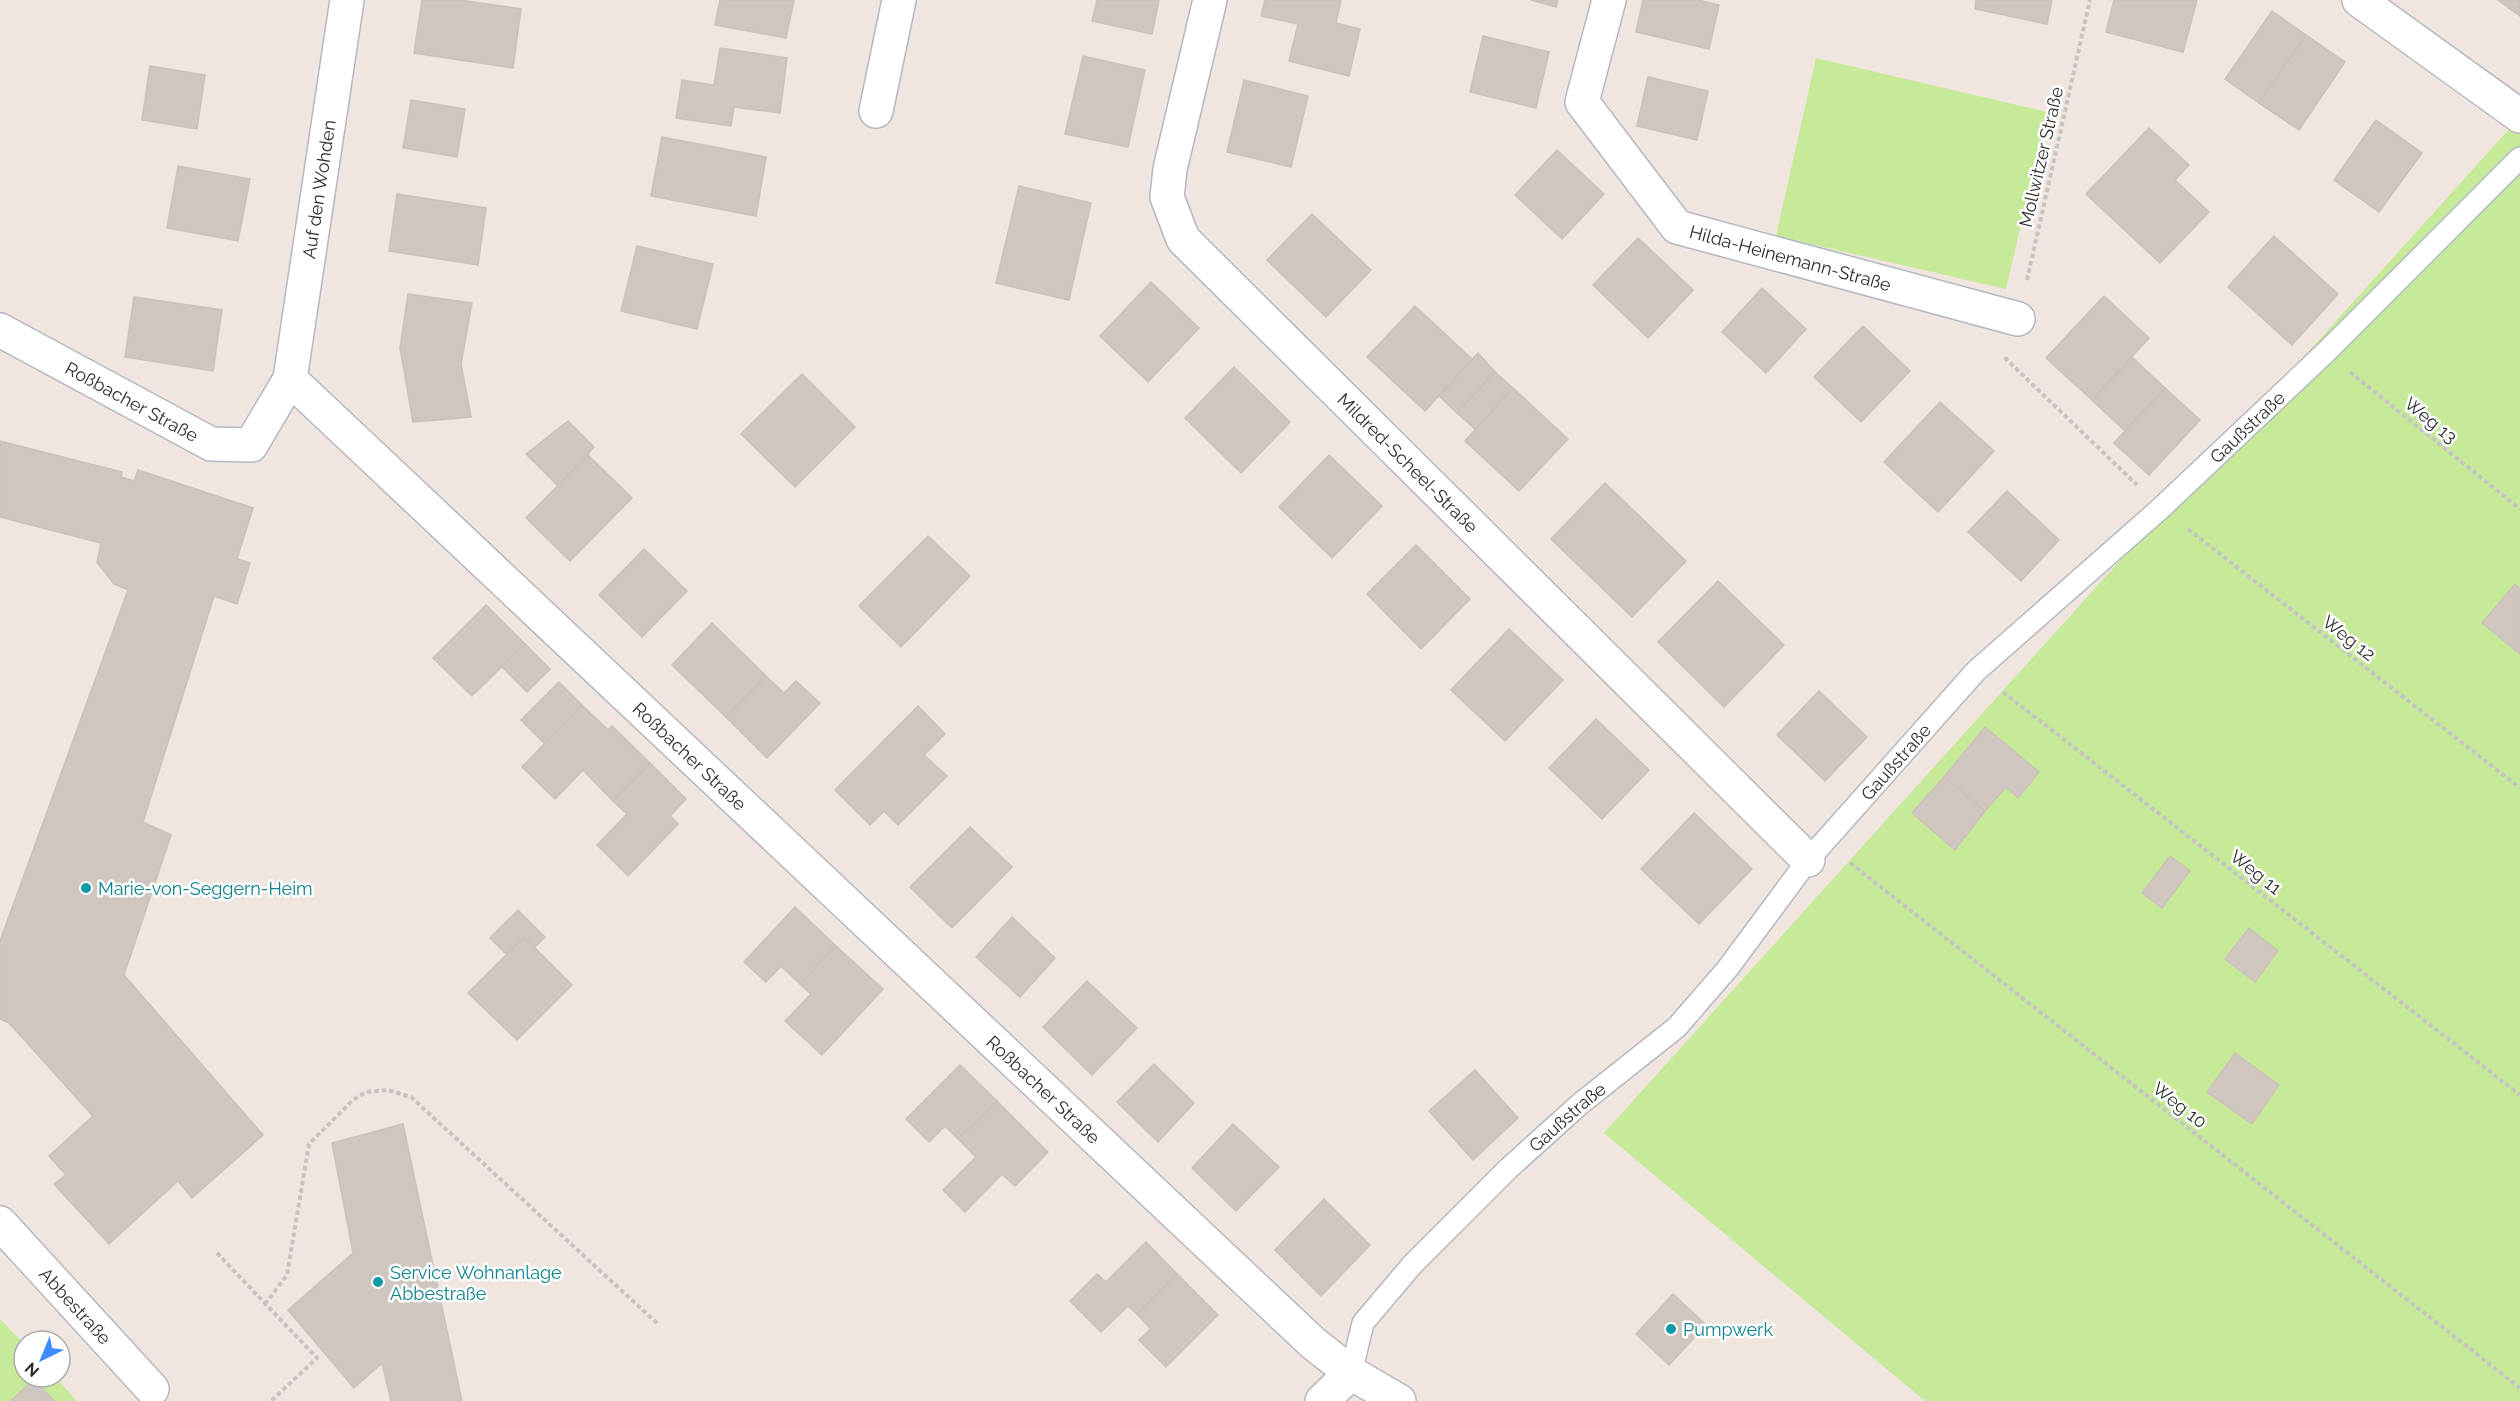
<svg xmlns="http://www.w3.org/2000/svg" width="2520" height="1401" font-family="Raleway,sans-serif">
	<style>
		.green { fill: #c6ea98 }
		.building { fill: #cfc6c0; stroke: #ccc1b8; stroke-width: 1.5 }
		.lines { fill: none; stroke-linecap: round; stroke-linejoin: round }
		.service-casing { stroke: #b3b9c2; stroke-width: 24 }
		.minor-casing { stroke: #b3b9c2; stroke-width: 36 }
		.path { stroke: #c4c4c4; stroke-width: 4; stroke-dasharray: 4.5 3; stroke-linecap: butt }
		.service { stroke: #fff; stroke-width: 21 }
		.minor { stroke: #fff; stroke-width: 33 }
		.culture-dot { fill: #0f9aa8; stroke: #fff; stroke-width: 2 }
		.labels { text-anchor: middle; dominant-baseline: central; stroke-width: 5; stroke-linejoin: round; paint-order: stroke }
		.street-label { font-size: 18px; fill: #2e2e2e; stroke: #fff }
		.culture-label { font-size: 18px; fill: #0d838f; stroke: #fff; text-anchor: start }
	</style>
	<rect width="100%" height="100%" fill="#f0e5df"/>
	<g class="green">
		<path d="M1816 58 2047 112 2006 289 1776 236Z"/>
		<path d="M2520 117V1401H1925L1604 1133Z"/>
		<path d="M0 1319 24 1344V1377H55L77 1401H0Z"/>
	</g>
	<g class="building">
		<path d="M422 0H460L521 9 513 68 414 53Z"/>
		<path d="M720 0H794L786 38 715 25Z"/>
		<path d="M1097 0H1159L1152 34 1092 21Z"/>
		<path d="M1265 0H1341L1336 23 1360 29 1349 76 1289 61 1298 24 1261 16Z"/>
		<path d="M1531 0H1558L1556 7Z"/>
		<path d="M1643 0H1698L1719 5 1709 49 1636 32Z"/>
		<path d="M1976 0H2052L2047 24 1975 9Z"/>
		<path d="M2114 0H2197L2183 52 2106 32Z"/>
		<path d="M2498 0H2520V16Z"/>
		<path d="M2272 11 2306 35 2259 103 2225 79Z"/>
		<path d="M2306 35 2345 62 2299 130 2259 103Z"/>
		<path d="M1483 36 1549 52 1536 108 1470 92Z"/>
		<path d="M720 48 787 58 780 113 734 107 731 126 676 118 682 80 714 85Z"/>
		<path d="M1083 56 1145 70 1128 147 1065 134Z"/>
		<path d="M150 66 205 75 197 129 142 120Z"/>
		<path d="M1648 77 1708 91 1697 140 1637 126Z"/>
		<path d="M1244 80 1308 96 1291 167 1227 152Z"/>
		<path d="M411 100 465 109 457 157 403 148Z"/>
		<path d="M2376 120 2422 153 2379 212 2334 180Z"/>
		<path d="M2149 128 2189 165 2175 180 2209 212 2160 263 2086 194Z"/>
		<path d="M662 137 766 157 756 216 651 196Z"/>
		<path d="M1557 150 1604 194 1562 239 1515 195Z"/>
		<path d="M178 166 250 179 238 241 167 228Z"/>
		<path d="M1019 186 1091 203 1069 300 996 283Z"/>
		<path d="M397 194 486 208 478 265 389 251Z"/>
		<path d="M1312 214 1371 270 1326 317 1267 260Z"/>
		<path d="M2274 236 2338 294 2292 345 2228 287Z"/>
		<path d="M1638 238 1693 290 1648 338 1593 285Z"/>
		<path d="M637 246 713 264 697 329 621 311Z"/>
		<path d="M1151 282 1199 328 1148 382 1100 336Z"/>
		<path d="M1762 288 1806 329 1766 373 1722 332Z"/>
		<path d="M408 294 472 303 461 364 471 417 413 422 400 348Z"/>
		<path d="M2104 296 2149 338 2092 400 2046 358Z"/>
		<path d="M134 297 222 310 213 371 125 357Z"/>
		<path d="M1415 306 1472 359 1425 411 1367 357Z"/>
		<path d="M1863 326 1910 371 1861 422 1814 377Z"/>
		<path d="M1478 353 1495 372 1457 413 1439 396Z"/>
		<path d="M2132 357 2165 388 2125 431 2092 400Z"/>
		<path d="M1234 367 1290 422 1241 473 1185 418Z"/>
		<path d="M1495 372 1513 388 1475 429 1457 413Z"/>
		<path d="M802 374 855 427 795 487 741 434Z"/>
		<path d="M1513 388 1568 439 1519 491 1465 441Z"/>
		<path d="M2165 388 2200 420 2149 475 2114 443Z"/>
		<path d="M1940 402 1994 451 1938 512 1884 462Z"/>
		<path d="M568 421 594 447 558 486 526 454Z"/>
		<path d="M0 441 122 472 121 477 134 481 138 470 253 508 237 559 250 563 237 604 214 596 143 822 171 835 124 975 263 1135 192 1198 178 1181 109 1244 54 1184 66 1175 49 1156 93 1116 9 1023 0 1019V941L128 590 114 584 97 562 101 543 0 517Z"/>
		<path d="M588 455 632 498 570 561 526 518Z"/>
		<path d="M1329 455 1382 506 1332 558 1279 507Z"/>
		<path d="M1605 483 1686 561 1632 617 1551 539Z"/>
		<path d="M2007 491 2059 540 2021 581 1968 532Z"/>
		<path d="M928 536 970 576 901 647 859 606Z"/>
		<path d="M1416 545 1470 599 1421 649 1367 594Z"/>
		<path d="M644 549 687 591 642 637 599 595Z"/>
		<path d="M1718 581 1784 645 1724 707 1658 642Z"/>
		<path d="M2515 584 2520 589V654L2482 623Z"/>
		<path d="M486 605 525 644 472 696 433 658Z"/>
		<path d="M712 623 766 676 726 717 672 665Z"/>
		<path d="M1509 629 1563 680 1505 741 1451 690Z"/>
		<path d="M525 644 550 669 527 692 502 667Z"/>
		<path d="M766 676 784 693 796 681 820 703 767 758 726 717Z"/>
		<path d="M559 682 582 705 545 744 521 720Z"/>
		<path d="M1819 691 1867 737 1825 781 1777 735Z"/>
		<path d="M582 705 608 730 612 726 650 763 613 801 583 770 555 799 522 767Z"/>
		<path d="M918 706 945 734 924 755 947 776 898 825 884 811 870 825 835 790Z"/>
		<path d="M1596 719 1649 770 1602 819 1549 768Z"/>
		<path d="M1985 727 2039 772 2018 798 2006 787 1985 811 1944 777Z"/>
		<path d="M650 763 686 799 670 816 678 824 628 876 597 845 627 814 613 801Z"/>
		<path d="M1944 777 1985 811 1955 850 1912 813Z"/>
		<path d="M1694 813 1752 869 1699 924 1641 869Z"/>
		<path d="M970 827 1012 867 952 928 910 887Z"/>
		<path d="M2170 856 2190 871 2162 908 2142 893Z"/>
		<path d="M795 907 836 946 800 984 781 966 766 982 744 962Z"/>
		<path d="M518 910 545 937 534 948 524 937 506 954 490 938Z"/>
		<path d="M1012 917 1055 958 1020 997 976 957Z"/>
		<path d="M2249 928 2278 951 2255 982 2225 959Z"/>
		<path d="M524 937 572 985 517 1040 468 993Z"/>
		<path d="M836 946 883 989 822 1055 785 1021 811 994 800 984Z"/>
		<path d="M1087 981 1137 1028 1092 1075 1043 1027Z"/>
		<path d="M2235 1053 2279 1085 2252 1124 2207 1092Z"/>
		<path d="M1154 1064 1194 1103 1158 1142 1117 1102Z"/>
		<path d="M960 1065 997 1101 958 1139 945 1126 929 1142 906 1119Z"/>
		<path d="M1475 1070 1518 1118 1473 1160 1429 1111Z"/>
		<path d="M997 1101 1048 1152 1015 1186 1002 1174 965 1212 943 1190 976 1157 958 1139Z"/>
		<path d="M403 1124 462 1401H391L382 1363 354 1388 288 1310 353 1253 332 1143Z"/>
		<path d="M1233 1124 1279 1167 1236 1211 1192 1168Z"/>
		<path d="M1324 1199 1370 1245 1321 1296 1275 1250Z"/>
		<path d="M1146 1242 1177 1274 1137 1314 1128 1306 1101 1332 1070 1301 1097 1274 1106 1282Z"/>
		<path d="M1177 1274 1218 1315 1166 1367 1139 1340 1151 1329 1137 1314Z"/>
		<path d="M1673 1294 1706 1325 1669 1365 1636 1334Z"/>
		<path d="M34 1379 54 1401H11Z"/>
	</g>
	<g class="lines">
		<defs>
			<g id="service">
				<path id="s1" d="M1351 1373 1363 1323 1412 1265 1509 1168 1580 1104 1677 1027 1728 968 1808 860 1976 671 2161 508 2326 352 2520 158"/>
			</g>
			<g id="minor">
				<path id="s2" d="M1210 0 1170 169 1167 197 1183 239 1808 860"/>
				<path id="s3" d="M1609 0 1582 102 1677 227 2018 319"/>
				<path d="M2359 0 2520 116"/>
				<path d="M876 111 899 0"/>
				<path id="s4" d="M0 330 211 444 251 445 290 379 1313 1343 1351 1373 1399 1401"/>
				<path id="s5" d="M290 379 347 0"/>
				<path id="s6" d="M0 1223 152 1389"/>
				<path d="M1322 1401 1351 1373"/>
			</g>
		</defs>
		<use href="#service" class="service-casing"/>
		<use href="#minor" class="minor-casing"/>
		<g class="path">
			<path d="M2027 280 2090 0"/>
			<path d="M2006 357V359L2137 485"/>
			<path d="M2350 372 2520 509"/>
			<path d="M2188 529 2520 788"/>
			<path d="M2003 692 2520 1095"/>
			<path d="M1850 863 2520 1388"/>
			<path d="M217 1253 317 1358 271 1401"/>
			<path d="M265 1304 287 1275 309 1144 353 1100 366 1092 388 1090 411 1097 658 1324"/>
		</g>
		<use href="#service" class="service"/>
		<use href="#minor" class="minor"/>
	</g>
	<g class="culture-dot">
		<circle cx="86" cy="888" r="6"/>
		<circle cx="378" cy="1282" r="6"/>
		<circle cx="1671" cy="1329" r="6"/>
	</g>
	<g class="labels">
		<g class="street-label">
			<text transform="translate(2041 157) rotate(-77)">Mollwitzer Straße</text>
			<text stroke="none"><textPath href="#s5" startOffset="192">Auf den Wohden</textPath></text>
			<text stroke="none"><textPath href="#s3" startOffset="380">Hilda-Heinemann-Straße</textPath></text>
			<text stroke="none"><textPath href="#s4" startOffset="150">Roßbacher Straße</textPath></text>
			<text transform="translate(2431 420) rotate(39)">Weg 13</text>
			<text stroke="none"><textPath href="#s1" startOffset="1314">Gaußstraße</textPath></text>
			<text stroke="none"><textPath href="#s2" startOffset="564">Mildred-Scheel-Straße</textPath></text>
			<text transform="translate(2349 638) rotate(38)">Weg 12</text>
			<text stroke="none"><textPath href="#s4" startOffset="906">Roßbacher Straße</textPath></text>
			<text stroke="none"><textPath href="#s1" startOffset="828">Gaußstraße</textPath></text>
			<text transform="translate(2256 872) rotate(38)">Weg 11</text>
			<text stroke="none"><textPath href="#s4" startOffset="1392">Roßbacher Straße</textPath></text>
			<text transform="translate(2180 1105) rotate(38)">Weg 10</text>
			<text stroke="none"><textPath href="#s1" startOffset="342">Gaußstraße</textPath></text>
			<text stroke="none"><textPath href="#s6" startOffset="112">Abbestraße</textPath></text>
		</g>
		<g class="culture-label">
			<text x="98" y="888">Marie-von-Seggern-Heim</text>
			<text x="390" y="1272">Service Wohnanlage<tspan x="390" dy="21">Abbestraße</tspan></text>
			<text x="1683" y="1329">Pumpwerk</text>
		</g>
	</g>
	<g transform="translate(42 1359) rotate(223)"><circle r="28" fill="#ffffff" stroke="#ababab" stroke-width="1.5"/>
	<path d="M0-4.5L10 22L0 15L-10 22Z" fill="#3d8bff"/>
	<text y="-9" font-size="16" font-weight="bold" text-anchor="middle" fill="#2e2e2e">N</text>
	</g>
</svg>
